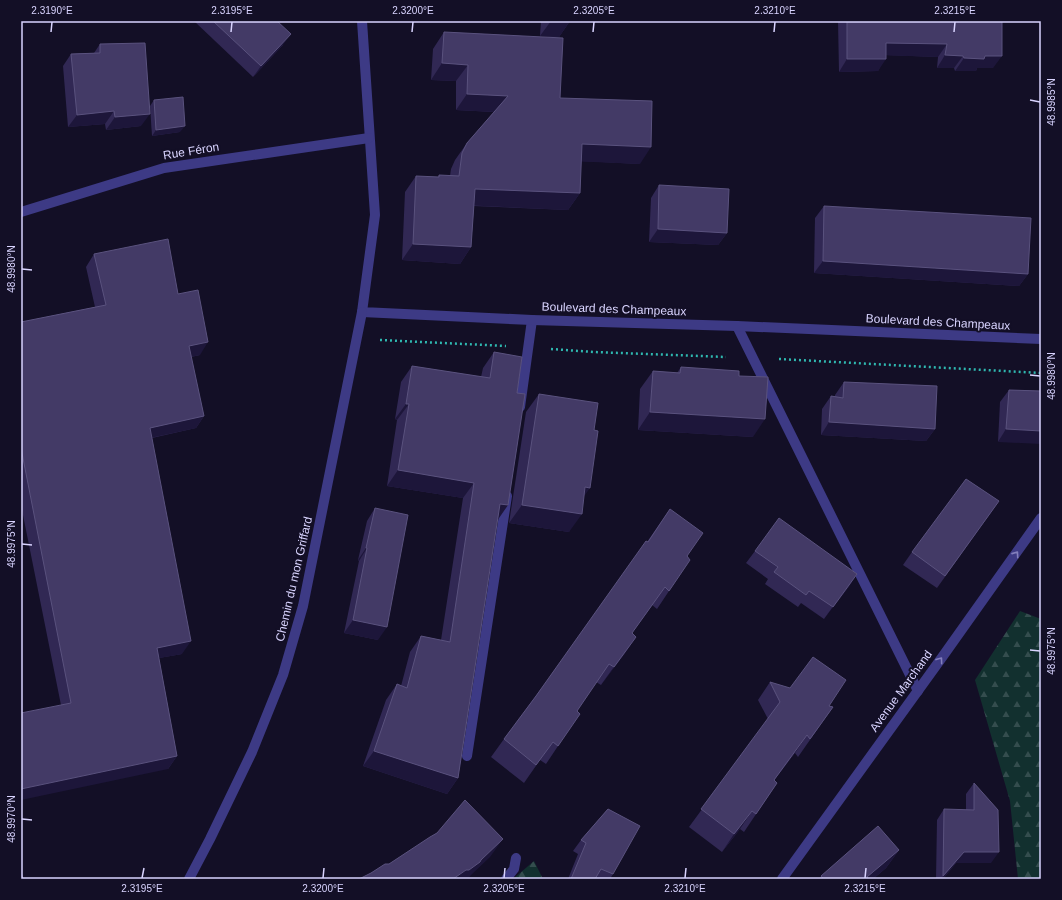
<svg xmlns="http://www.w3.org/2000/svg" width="1062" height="900" font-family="Arial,sans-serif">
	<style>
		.forest { fill: url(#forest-firs) }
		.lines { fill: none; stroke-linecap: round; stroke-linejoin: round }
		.path { stroke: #2fb8b0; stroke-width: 2.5; stroke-dasharray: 2 3; stroke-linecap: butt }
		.service { stroke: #3d3a85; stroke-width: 10 }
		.minor { stroke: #3d3a85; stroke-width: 10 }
		.wall { fill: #312854 }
		.shaded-wall { fill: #1d163a }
		.building { fill: #433a66; stroke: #5a527e }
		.oneway { stroke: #837fbc }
		.ticks { fill: none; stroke: #d9d4ff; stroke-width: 1.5 }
		.labels { text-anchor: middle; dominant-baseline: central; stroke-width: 4; stroke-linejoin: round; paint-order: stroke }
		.street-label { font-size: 12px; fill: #d9d4ff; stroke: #130f26 }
		.neatline { fill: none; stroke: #d9d4ff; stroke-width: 1.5 }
		.ticks-label { font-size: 10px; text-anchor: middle; fill: #d9d4ff }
	</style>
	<defs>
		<pattern id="forest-firs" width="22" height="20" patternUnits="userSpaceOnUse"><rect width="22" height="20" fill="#12302f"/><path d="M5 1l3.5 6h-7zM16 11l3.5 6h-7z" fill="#344d4e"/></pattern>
	</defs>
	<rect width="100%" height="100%" fill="#130f26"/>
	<g class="forest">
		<path d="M1020 611 1041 619V879H1018L1010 801 975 680Z"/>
		<path d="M534 861 543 879H513Z"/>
	</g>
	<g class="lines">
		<g class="path">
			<path d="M380 340 506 346"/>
			<path d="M551 349 594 352 726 357"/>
			<path d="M779 359 1041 373"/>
		</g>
		<g class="service">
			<path d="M737 326 918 691"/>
			<path d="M520 407 532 320"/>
			<path d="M467 756 507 496"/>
			<path d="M506 879 514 869 516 858"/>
		</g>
		<g class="minor">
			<path d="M362 21 375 215 362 312 532 320 737 326 1041 339"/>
			<path d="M21 212 164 168 369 138"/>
			<path d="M189 879 210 839 252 752 283 675 303 606 362 312"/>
			<path d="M782 879 943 656 1041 518"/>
		</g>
	</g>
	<g class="wall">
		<path d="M194 21H277L283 45 253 77Z"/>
		<path d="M541 21H570L559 37 540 36Z"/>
		<path d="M838 21H1002L993 68H977L976 71H955L954 68H937L938 57 886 55 878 71 839 72Z"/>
		<path d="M444 32 560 98 640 164 581 161 580 193 568 210 474 206 471 247 460 264 402 260 405 192 416 176 438 177 439 175 450 176 451 169 455 160 467 143 494 112 456 110V81L431 80 433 49Z"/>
		<path d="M100 44 141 126 106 130 105 124 68 127 63 66 71 54 94 53Z"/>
		<path d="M154 100 180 132 152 136 150 106Z"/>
		<path d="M659 185 727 233 718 245 649 242 651 198Z"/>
		<path d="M824 206 1028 274 1019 286 814 273 815 218Z"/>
		<path d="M94 254 178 294 200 355 191 357 204 416 196 428 152 438 182 654 159 658 177 756 168 769 61 705 21 505V322L95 307 86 267Z"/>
		<path d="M494 352 517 393 508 505 497 519 458 778 447 794 363 766 386 700 397 684 401 686 410 652 421 636 441 640 463 498 387 486 397 420 395 419 401 382 412 366 481 377 483 368Z"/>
		<path d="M681 367 739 376 753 437 638 430 640 389 653 371 677 373Z"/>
		<path d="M844 382 935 429 926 441 821 435 822 409 831 396 835 397V395Z"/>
		<path d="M1009 390 1041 391 998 442 1000 402Z"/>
		<path d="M539 394 584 495 569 532 509 523 526 412Z"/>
		<path d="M999 501 937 588 903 565 912 552Z"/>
		<path d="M375 508 378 640 344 633 359 561 358 560 367 521Z"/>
		<path d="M670 509 687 556 669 591 657 609 652 605 632 633 636 637 601 685 596 682 577 711 558 746 546 764 540 760 524 783 491 757 504 739 536 696 647 542Z"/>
		<path d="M755 551 857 574 824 619 801 603 798 607 765 584 768 579 746 563Z"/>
		<path d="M770 682 829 706 833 707 798 757 795 753 774 780 777 783 744 832 740 829 722 852 689 827 768 719 758 700Z"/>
		<path d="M974 783 991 863H956L943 879H936L937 820 944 809 966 810V794Z"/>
		<path d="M608 809 613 874 610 879H568L578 854 573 851 581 840Z"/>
		<path d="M899 850 886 868 873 879H819L821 876Z"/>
	</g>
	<g class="shaded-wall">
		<path d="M551 21H570L559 37 540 36Z"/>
		<path d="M291 34 283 45 253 77 261 66Z"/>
		<path d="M886 43 947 44 938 57 878 55Z"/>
		<path d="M945 55 963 56 954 68H937Z"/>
		<path d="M985 56H1002L993 68H977L976 71H955L964 58Z"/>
		<path d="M847 59H886L878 71 839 72Z"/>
		<path d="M442 63 468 65 456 81 431 80Z"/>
		<path d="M467 94 508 96 496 112 456 110Z"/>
		<path d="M114 111 105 124 68 127 77 115Z"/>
		<path d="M150 114 141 126 106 130 115 117Z"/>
		<path d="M185 126 180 132 152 136 156 130Z"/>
		<path d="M582 144 651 147 640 164 570 161Z"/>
		<path d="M475 189 580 193 568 210 463 205Z"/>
		<path d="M658 229 727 233 718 245 649 242Z"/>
		<path d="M413 244 471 247 460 264 402 260Z"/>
		<path d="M823 261 1028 274 1019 286 814 273Z"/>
		<path d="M208 342 200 355 180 359 189 346Z"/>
		<path d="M406 404H409L397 420 395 419Z"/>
		<path d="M650 412 765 419 753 437 638 430Z"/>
		<path d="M204 416 196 428 141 440 150 428Z"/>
		<path d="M829 422 935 429 926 441 821 435Z"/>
		<path d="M1006 429 1041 431V444L998 442Z"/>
		<path d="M398 470 474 483 463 498 387 486Z"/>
		<path d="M585 487 590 488 577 506Z"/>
		<path d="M500 504 508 505 497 521Z"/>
		<path d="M522 505 582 514 569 532 509 523Z"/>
		<path d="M366 548H367L359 561 358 560Z"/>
		<path d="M857 574 849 587 824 619 833 607Z"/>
		<path d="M353 620 387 627 378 640 344 633Z"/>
		<path d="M636 637 624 655 601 685 614 667Z"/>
		<path d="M191 641 182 654 148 660 157 648Z"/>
		<path d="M807 735 795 753 761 798 774 780Z"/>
		<path d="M374 751 458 778 447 794 363 766Z"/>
		<path d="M177 756 168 769 21 800V789Z"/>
		<path d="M752 811 740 829 722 852 734 834Z"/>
		<path d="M503 839 490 857 471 875 468 879H453L481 860Z"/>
		<path d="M899 850 886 868 873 879H866L867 877Z"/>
		<path d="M964 852H999L991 863H956L943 879H941Z"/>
	</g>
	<g class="building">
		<path d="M213 21H277L291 34 261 66Z"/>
		<path d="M847 21H1002V56H985L984 59 964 58 963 56 945 55 947 44 886 43V59H847Z"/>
		<path d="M444 32 563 38 560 98 652 101 651 147 582 144 580 193 475 189 471 247 413 244 416 176 439 177V175L459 176 462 153 467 143 508 96 467 94 468 65 442 63Z"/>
		<path d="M145 43 150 114 115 117 114 111 77 115 71 54 100 53V44Z"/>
		<path d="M183 97 185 126 156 130 154 100Z"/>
		<path d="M659 185 729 189 727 233 658 229Z"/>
		<path d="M824 206 1031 218 1028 274 823 261Z"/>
		<path d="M168 239 178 294 198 290 208 342 189 346 204 416 150 428 191 641 157 648 177 756 21 789V713L71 703 21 448V322L106 305 94 254Z"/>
		<path d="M494 352 522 357 517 393 525 394 508 505 500 504 458 778 374 751 397 684 407 688 421 636 450 642 474 483 398 470 409 404H406L412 366 490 378Z"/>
		<path d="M681 367 739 371V376L768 377 765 419 650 412 653 371 680 373Z"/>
		<path d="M844 382 937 386 935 429 829 422 831 396 843 398Z"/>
		<path d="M1009 390 1041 391V431L1006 429Z"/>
		<path d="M539 394 598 403 594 430 598 431 590 488 585 487 582 514 522 505Z"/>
		<path d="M966 479 999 501 945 576 912 552Z"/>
		<path d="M375 508 408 515 387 627 353 620 367 548H366Z"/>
		<path d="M670 509 703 533 687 556 690 560 669 591 665 587 632 633 636 637 614 667 609 664 577 711 580 714 558 746 553 742 536 765 504 739 536 696 646 541 648 542Z"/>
		<path d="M779 518 857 574 833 607 809 591 806 595 774 572 778 567 755 551Z"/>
		<path d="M813 657 846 680 829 706 833 707 810 739 807 735 774 780 777 783 756 814 752 811 734 834 701 809 780 702 770 682 790 688Z"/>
		<path d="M974 783 998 810 999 852H964L943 876 944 809 974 810Z"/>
		<path d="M465 800 503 839 481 860 480 862 469 870H466L453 879H359L371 873 385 864H389L430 837 437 833Z"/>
		<path d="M608 809 640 826 613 874 601 869 595 879H571L586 843 581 840Z"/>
		<path d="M878 826 899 850 867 877 869 879H824L821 876Z"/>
		<path d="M21 872 23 879H21Z"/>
	</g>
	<defs><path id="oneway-chevron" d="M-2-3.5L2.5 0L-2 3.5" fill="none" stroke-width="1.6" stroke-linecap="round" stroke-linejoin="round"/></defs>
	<g class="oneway">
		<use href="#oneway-chevron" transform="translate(1016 554) rotate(-55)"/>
		<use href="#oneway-chevron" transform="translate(940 660) rotate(-54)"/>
	</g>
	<path class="ticks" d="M51 32 52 22M231 32 232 22M412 32 413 22M593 32 594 22M774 32 775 22M954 32 955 22M1030 100 1040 102M22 269 32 270M1030 375 1040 376M22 544 32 545M1030 650 1040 651M22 819 32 820M142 878 144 868M323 878 324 868M504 878 505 868M685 878 686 868M865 878 866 868"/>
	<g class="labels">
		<g class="street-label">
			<text transform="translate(191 151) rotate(-9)">Rue Féron</text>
			<text transform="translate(614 309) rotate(2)">Boulevard des Champeaux</text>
			<text transform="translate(938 322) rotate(3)">Boulevard des Champeaux</text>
			<text transform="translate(294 579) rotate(-77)">Chemin du mon Griffard</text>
			<text transform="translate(901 691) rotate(-54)">Avenue Marchand</text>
		</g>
	</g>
	<rect width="1062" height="900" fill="none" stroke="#130f26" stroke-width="44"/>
	<rect x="22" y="22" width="1018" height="856" class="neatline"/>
	<g class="ticks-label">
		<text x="52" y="14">2.3190°E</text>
		<text x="232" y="14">2.3195°E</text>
		<text x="413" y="14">2.3200°E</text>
		<text x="594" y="14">2.3205°E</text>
		<text x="775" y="14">2.3210°E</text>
		<text x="955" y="14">2.3215°E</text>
		<text transform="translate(1051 102) rotate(-90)" y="4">48.9985°N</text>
		<text transform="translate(11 269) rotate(-90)" y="4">48.9980°N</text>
		<text transform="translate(1051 376) rotate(-90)" y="4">48.9980°N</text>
		<text transform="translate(11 544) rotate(-90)" y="4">48.9975°N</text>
		<text transform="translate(1051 651) rotate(-90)" y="4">48.9975°N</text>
		<text transform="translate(11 819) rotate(-90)" y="4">48.9970°N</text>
		<text x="142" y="892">2.3195°E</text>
		<text x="323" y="892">2.3200°E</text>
		<text x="504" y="892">2.3205°E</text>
		<text x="685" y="892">2.3210°E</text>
		<text x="865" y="892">2.3215°E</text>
	</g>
</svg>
